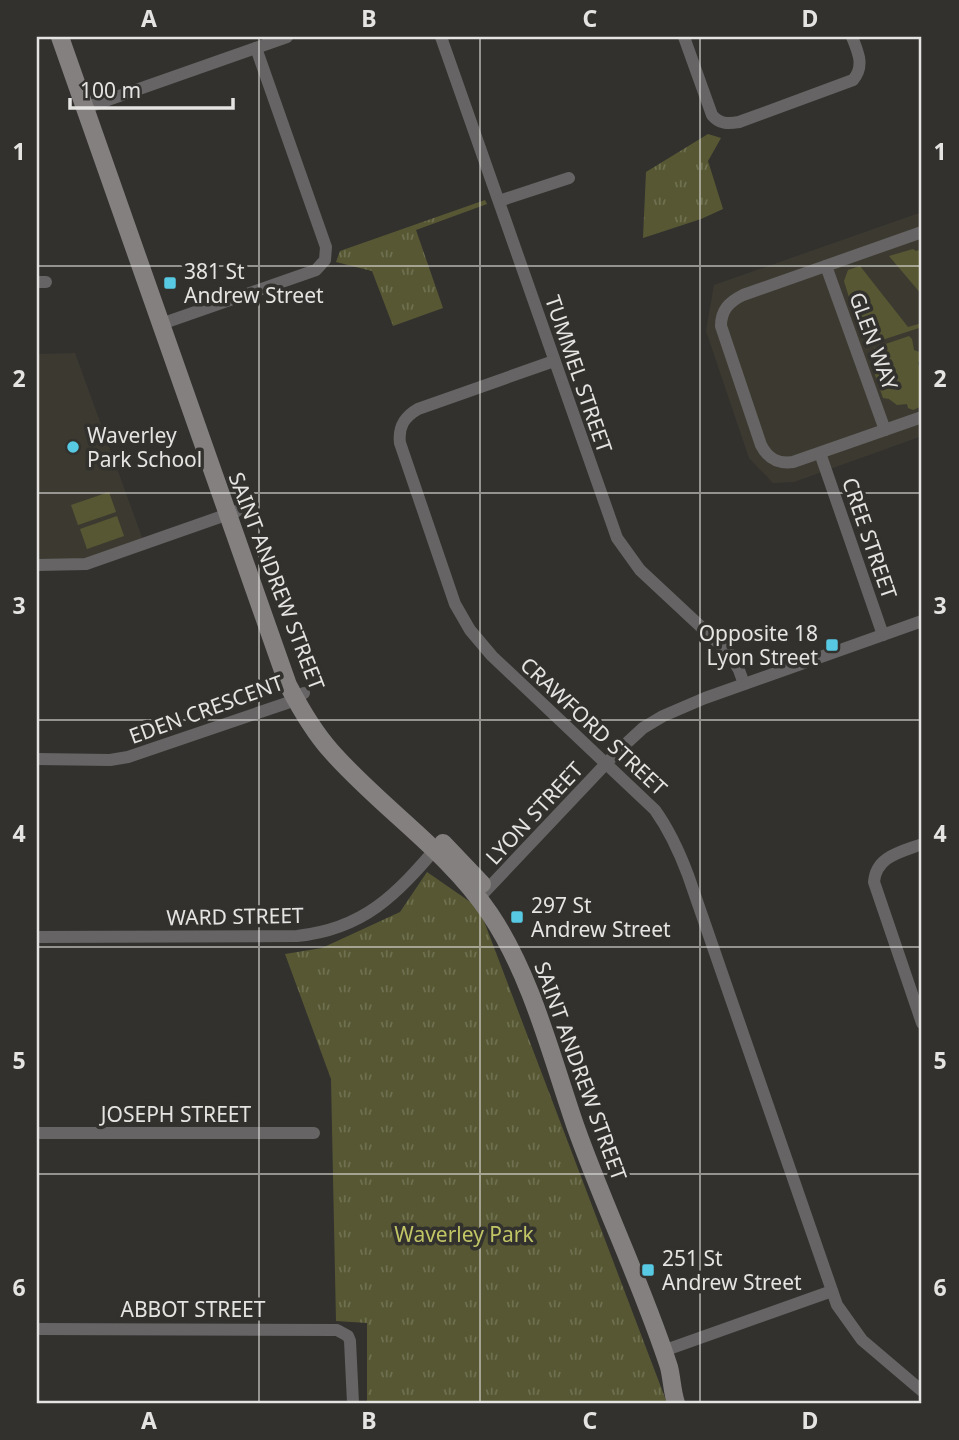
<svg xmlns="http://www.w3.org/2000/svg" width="959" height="1440" font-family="'Noto Sans',sans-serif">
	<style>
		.built { fill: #3c3a30 }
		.grass { fill: #575833 }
		.park { fill: url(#park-tufts) }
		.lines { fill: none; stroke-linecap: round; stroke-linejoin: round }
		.street { stroke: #666464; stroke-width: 12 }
		.secondary { stroke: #848080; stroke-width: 18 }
		.grid { fill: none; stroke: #e5e4e2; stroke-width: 2; stroke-opacity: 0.55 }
		.poi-dot { fill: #58c9e3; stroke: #32312e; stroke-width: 2.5 }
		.labels { text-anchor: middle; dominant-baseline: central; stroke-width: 7; stroke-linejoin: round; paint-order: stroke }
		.poi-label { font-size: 21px; fill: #e5e4e2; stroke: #32312e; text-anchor: start }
		.street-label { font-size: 21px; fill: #e5e4e2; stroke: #32312e }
		.park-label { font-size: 21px; fill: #c1c565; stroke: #32312e }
		.neatline { fill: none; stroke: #e5e4e2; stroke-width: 2.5 }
		.grid-label { font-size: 23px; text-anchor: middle; font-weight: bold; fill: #e5e4e2 }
	</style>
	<defs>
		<pattern id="park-tufts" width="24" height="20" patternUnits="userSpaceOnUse" patternTransform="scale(1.75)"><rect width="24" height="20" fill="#575833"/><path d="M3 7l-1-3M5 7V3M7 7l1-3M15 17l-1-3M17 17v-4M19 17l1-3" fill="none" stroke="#6f7050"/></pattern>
	</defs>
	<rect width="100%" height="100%" fill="#32312e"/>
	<g class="built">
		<path d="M922 212V436L794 482 773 483 749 458 706 331 714 285Z"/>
		<path d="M75 353 143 540 82 561 37 560V354Z"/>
	</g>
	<g class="grass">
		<path d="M913 249 916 251 922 249V295L889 256Z"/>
		<path d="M860 266 908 327 922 323V327L879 341 863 327H858L844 281 848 270Z"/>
		<path d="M909 336 912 339 914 350 922 353V359L918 362 922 384V406L913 410 908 408 907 404 897 405 889 399 883 398 872 366 875 362 874 348Z"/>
		<path d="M109 492 116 512 78 525 71 505Z"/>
		<path d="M117 516 124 536 87 549 80 529Z"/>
	</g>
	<g class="park">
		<path d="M708 134 721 138 708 161 723 209 701 219 643 238 646 172Z"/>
		<path d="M485 200 487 204 416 230 443 308 393 326 372 271 336 262 340 251Z"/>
		<path d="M427 872 479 908 667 1403H367V1323L336 1321 331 1079 285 954 322 948 400 912Z"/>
	</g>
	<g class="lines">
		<g class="street">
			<path d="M441 37 617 538 640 570 729 653 739 670 744 684"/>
			<path d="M684 37 712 115C719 124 728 124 739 122L853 80C865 66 858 52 852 37"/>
			<path d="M85 108 287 37"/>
			<path d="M499 201 569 178"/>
			<path d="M922 232 743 295C729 302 721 310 721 326L761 445C768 459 778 464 793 462L922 417"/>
			<path d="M826 266 885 430"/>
			<path d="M37 282H46"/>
			<path d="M161 324 316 270 325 260 326 247 256 48"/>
			<path d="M554 361 418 409C404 417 398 427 400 443L455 604 470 630 492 656 655 810C670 831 679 851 688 875L837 1305 862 1340 922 1391"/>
			<path d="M820 453 883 635"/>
			<path d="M37 565 86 564 237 511"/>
			<path d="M37 759 110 760 128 757 287 703 304 693"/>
			<path d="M922 844C901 852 876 856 874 882L922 1023"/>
			<path d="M479 898 617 752 643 728 663 716 705 698 922 621"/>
			<path d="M37 937 297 936C364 929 396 895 438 846"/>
			<path d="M37 1133H314"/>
			<path d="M37 1329 337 1330 348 1336 350 1341 353 1403"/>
			<path d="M663 1351 832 1291"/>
		</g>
		<g class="secondary">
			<path d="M60 37 288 685C300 708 313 731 331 751 381 808 448 851 490 914 531 975 551 1055 575 1125 604 1207 642 1284 669 1367 672 1379 672 1391 676 1403"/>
			<path d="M443 843 482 884"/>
		</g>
	</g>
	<path class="grid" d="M259 37V1403M480 37V1403M700 37V1403M37 266H922M37 493H922M37 720H922M37 947H922M37 1174H922"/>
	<g class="poi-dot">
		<rect x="163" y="276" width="14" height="14" rx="3.5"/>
		<circle cx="73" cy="447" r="7"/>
		<rect x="825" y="638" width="14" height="14" rx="3.5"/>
		<rect x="510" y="910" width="14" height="14" rx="3.5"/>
		<rect x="641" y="1263" width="14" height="14" rx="3.5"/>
	</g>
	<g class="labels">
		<g class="poi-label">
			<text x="184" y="271">381 St<tspan x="184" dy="24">Andrew Street</tspan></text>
			<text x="87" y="435">Waverley<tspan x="87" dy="24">Park School</tspan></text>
			<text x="818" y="633" text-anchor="end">Opposite 18<tspan x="818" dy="24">Lyon Street</tspan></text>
			<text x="531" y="905">297 St<tspan x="531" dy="24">Andrew Street</tspan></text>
			<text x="662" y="1258">251 St<tspan x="662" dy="24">Andrew Street</tspan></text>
		</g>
		<g class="street-label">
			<text transform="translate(874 341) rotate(70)">GLEN WAY</text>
			<text transform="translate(579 374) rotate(71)">TUMMEL STREET</text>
			<text transform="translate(870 538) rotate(71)">CREE STREET</text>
			<text transform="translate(277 581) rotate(69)">SAINT ANDREW STREET</text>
			<text transform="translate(206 709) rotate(-20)">EDEN CRESCENT</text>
			<text transform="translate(594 726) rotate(43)">CRAWFORD STREET</text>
			<text transform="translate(534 813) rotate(-47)">LYON STREET</text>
			<text transform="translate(235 916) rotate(-1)">WARD STREET</text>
			<text transform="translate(581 1071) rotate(70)">SAINT ANDREW STREET</text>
			<text x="176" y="1114">JOSEPH STREET</text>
			<text x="193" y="1309">ABBOT STREET</text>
		</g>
		<g class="park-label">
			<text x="464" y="1234">Waverley Park</text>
		</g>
	</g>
	<rect width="959" height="1440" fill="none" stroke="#32312e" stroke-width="77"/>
	<path d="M70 98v10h163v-10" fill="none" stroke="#e5e4e2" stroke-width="3.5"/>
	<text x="80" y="98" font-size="21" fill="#e5e4e2" stroke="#32312e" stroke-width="5" paint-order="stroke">100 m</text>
	<rect x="38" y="38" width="882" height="1364" class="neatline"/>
	<g class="grid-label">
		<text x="149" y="27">A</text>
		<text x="369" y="27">B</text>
		<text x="590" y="27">C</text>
		<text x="810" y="27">D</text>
		<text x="19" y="160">1</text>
		<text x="940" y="160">1</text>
		<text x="19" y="387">2</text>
		<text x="940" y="387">2</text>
		<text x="19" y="614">3</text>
		<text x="940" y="614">3</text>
		<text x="19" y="842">4</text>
		<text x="940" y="842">4</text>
		<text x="19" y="1069">5</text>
		<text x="940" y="1069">5</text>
		<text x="19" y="1296">6</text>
		<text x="940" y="1296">6</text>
		<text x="149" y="1429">A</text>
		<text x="369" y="1429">B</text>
		<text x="590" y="1429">C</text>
		<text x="810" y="1429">D</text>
	</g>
</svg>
